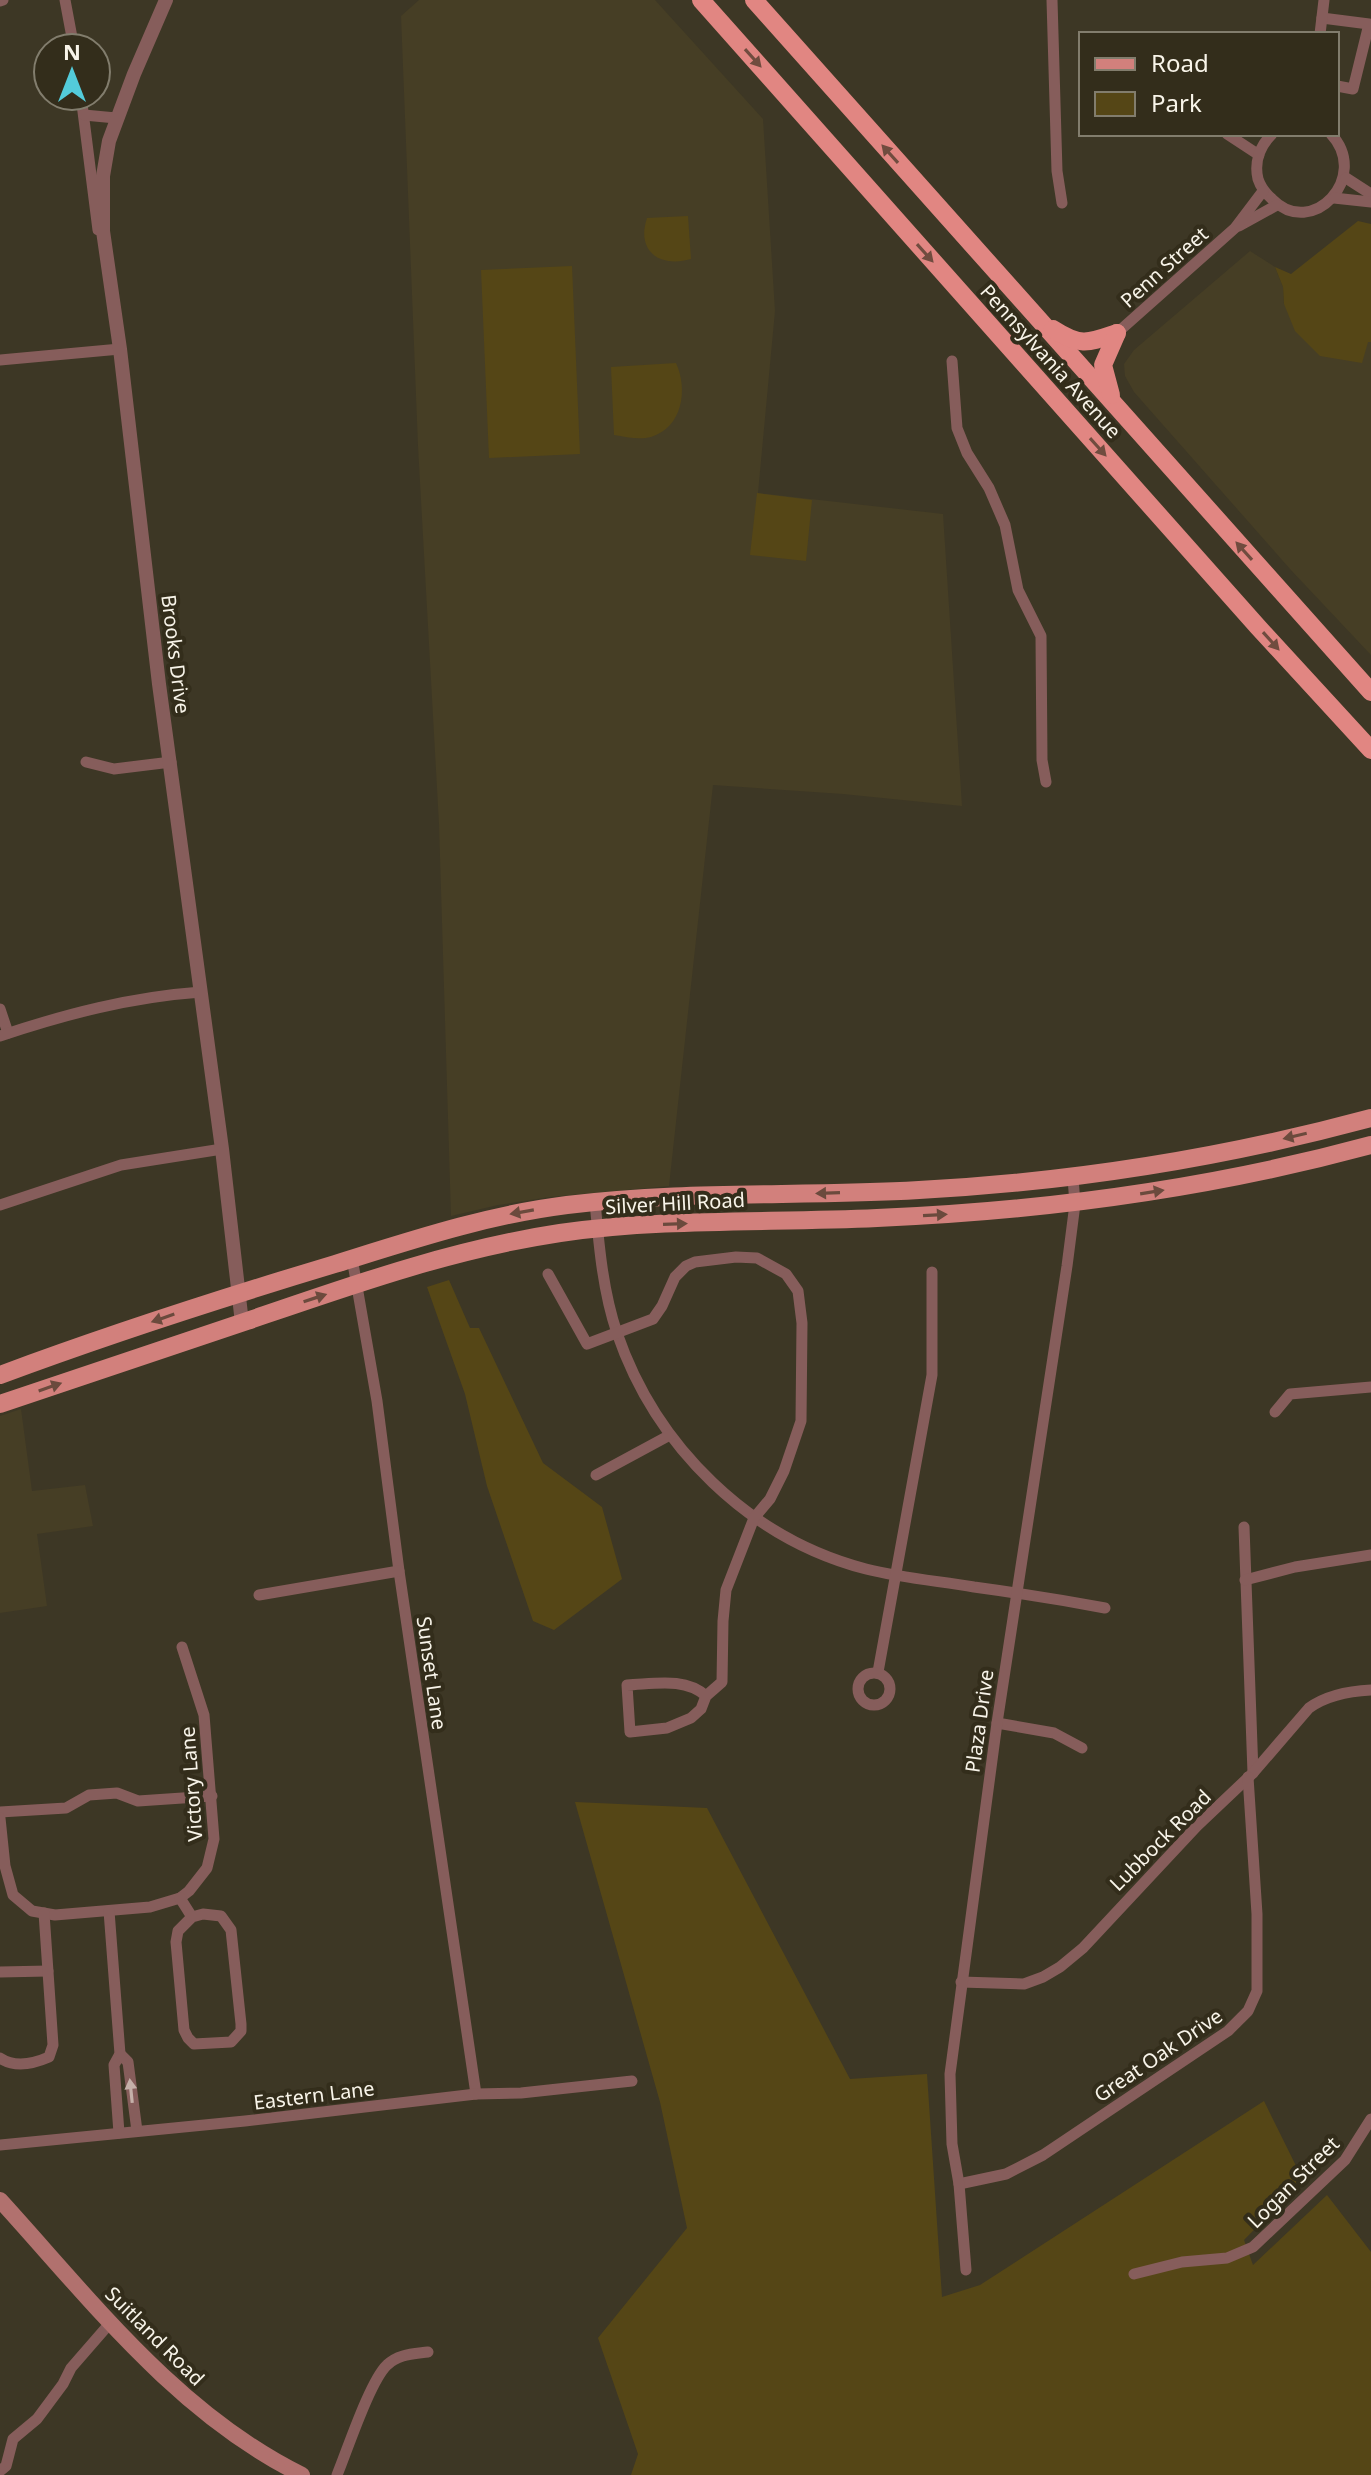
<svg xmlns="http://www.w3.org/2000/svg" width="1371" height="2475" font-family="'Noto Sans',sans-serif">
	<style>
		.built { fill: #463e25 }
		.green { fill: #554616 }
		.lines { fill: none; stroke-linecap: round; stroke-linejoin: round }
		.minor { stroke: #865d5b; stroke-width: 11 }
		.tertiary { stroke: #865d5b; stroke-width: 14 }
		.secondary { stroke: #b1716e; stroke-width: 16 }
		.primary { stroke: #d2807c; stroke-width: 18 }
		.trunk { stroke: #e18682; stroke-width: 18 }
		.oneway { fill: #704c3f }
		.oneway2 { fill: #6b4a3d }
		.oneway3 { fill: #c5b0a9 }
		.labels { text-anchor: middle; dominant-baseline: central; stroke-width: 8; stroke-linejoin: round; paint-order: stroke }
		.street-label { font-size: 20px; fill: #f8f4e9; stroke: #332d1b }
	</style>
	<rect width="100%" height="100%" fill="#3d3725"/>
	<g class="built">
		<path d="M419 0H655L763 119 775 311 758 493 943 514 962 806 843 794 713 785 669 1186 550 1197 498 1205 451 1216 439 824 418 446 401 16Z"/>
		<path d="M1250 251 1275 267 1283 287 1284 304 1371 342V655L1290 569 1134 392 1125 376 1124 364 1134 350Z"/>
		<path d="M21 1409 32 1491 85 1485 93 1526 37 1534 47 1606 0 1613V1416Z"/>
	</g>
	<g class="green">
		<path d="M688 216 691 259C659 268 636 251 647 218Z"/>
		<path d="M1358 221 1371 224V342H1368L1362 363 1320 356 1295 331 1284 304 1283 287 1275 267 1291 274Z"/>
		<path d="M572 266 580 454 489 458 481 270Z"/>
		<path d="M676 363C688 389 683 427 651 437 639 440 626 437 614 435L611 367Z"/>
		<path d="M757 493 812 500 806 561 750 555Z"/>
		<path d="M449 1280 470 1328H479L543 1463 602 1507 622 1579 554 1630 533 1621 487 1486 465 1394 427 1287Z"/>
		<path d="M575 1802 707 1808 850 2079 927 2074 942 2297 980 2285 1264 2101 1303 2180 1244 2240 1253 2265 1327 2195 1371 2252V2475H631L638 2454 598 2338 687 2228 660 2102Z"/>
	</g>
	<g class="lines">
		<g class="minor">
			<path d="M65 0 74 48"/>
			<path d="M1052 0 1057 171 1062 203"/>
			<path d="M0 1 3 0"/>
			<path d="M1322 18 1369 24 1353 89 1337 86"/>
			<path d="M1320 34 1324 0"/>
			<path d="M81 96 98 230"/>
			<path d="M84 115 116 118"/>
			<path d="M1227 134 1259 155"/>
			<path d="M1272 134C1260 146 1254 162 1258 179 1261 188 1265 193 1272 199 1312 240 1371 177 1331 134"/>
			<path d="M1346 178 1371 194"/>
			<path d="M1334 198 1371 202"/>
			<path d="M1239 226 1277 205"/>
			<path d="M1117 333 1235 228 1263 191"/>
			<path d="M0 360 120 349"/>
			<path d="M952 361 957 428 967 453 989 488 1005 525 1018 590 1041 636 1042 760 1046 782"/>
			<path d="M86 762 114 769 171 762"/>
			<path d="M0 1009 8 1033"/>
			<path d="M0 1036C66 1014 131 997 201 992"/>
			<path d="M595 1202C599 1246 603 1292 617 1333 656 1447 750 1539 866 1569 902 1578 938 1581 974 1587 1018 1593 1062 1600 1105 1608"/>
			<path d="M0 1205 121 1165 222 1149"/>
			<path d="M352 1258 377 1401 399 1571 476 2094"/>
			<path d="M548 1274 587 1344 653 1319 662 1306 675 1277 686 1266 695 1262 736 1257 757 1258 786 1274 798 1291 802 1323 801 1421 784 1471 770 1499 754 1518 726 1590 723 1621 722 1682 706 1696 701 1709 691 1718 667 1728 630 1732 627 1685C654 1684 685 1677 706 1696"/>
			<path d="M1275 1412 1290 1394 1371 1387"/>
			<path d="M596 1475 670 1435"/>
			<path d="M1244 1527 1253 1773"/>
			<path d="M1245 1580 1295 1567 1371 1555"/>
			<path d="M259 1595 399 1571"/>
			<path d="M878 1672 932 1375V1272"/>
			<circle cx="874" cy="1689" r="16"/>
			<path d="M997 1723 1054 1733 1082 1748"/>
			<path d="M0 1812 66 1808 89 1795 117 1793 138 1801 212 1796"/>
			<path d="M0 1818 5 1866 13 1895 32 1911 55 1915 150 1907 180 1898 189 1891 207 1868 214 1839 204 1715 182 1647"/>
			<path d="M180 1898 192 1917 178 1931 176 1942 184 2030 188 2038 194 2044 231 2042 241 2031V2024L231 1930 221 1916 203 1914 192 1917"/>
			<path d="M109 1911 120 2054 114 2065 119 2133"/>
			<path d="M0 1972 48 1971"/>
			<path d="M961 1982 1024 1984 1043 1977 1060 1967 1083 1948 1197 1826 1253 1773 1309 1708C1327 1695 1350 1691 1371 1690"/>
			<path d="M120 2054 128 2062 137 2131"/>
			<path d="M0 2058C15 2068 33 2064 49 2057L53 2045 44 1913"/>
			<path d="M0 2145 245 2121 476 2094 521 2093 632 2081"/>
			<path d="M959 2184 1006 2174 1043 2155 1228 2031 1248 2011 1257 1991V1914L1248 1777"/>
			<path d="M966 2270 959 2184 952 2144 950 2074 997 1723 1067 1266 1075 1204 1073 1178"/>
			<path d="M1134 2274 1182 2262 1227 2258 1253 2247 1345 2160 1371 2119"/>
			<path d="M0 2471 6 2466 13 2439 37 2419 63 2384 71 2368 111 2322"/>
			<path d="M337 2475C347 2451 370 2381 387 2365 398 2354 413 2354 428 2352"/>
		</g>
		<path class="tertiary" d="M166 0 134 74 109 141 103 176V231L120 349 159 684 222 1149 242 1323"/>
		<path class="secondary" d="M0 2200C91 2300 178 2414 302 2475"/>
		<g class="primary">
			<path d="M0 1375C110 1334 222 1298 335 1264 412 1240 487 1215 567 1205 683 1190 802 1197 919 1190 1072 1182 1223 1158 1371 1118"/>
			<path d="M0 1404C82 1376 165 1349 247 1321 349 1286 453 1249 560 1233 664 1218 771 1223 877 1218 1044 1211 1209 1189 1371 1145"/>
		</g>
		<g class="trunk">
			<path d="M701 0 1258 627 1371 750"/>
			<path d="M754 0 1371 692"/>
			<path d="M1053 329C1081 347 1088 343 1117 333"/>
			<path d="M1111 395 1103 365 1117 333"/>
		</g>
	</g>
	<defs><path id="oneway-solid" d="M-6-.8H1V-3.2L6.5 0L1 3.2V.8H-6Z" transform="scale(2)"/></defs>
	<g class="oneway">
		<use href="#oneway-solid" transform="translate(753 58) rotate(48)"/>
		<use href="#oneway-solid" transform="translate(890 154) rotate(-132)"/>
		<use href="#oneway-solid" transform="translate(925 253) rotate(48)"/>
		<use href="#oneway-solid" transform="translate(1098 447) rotate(48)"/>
		<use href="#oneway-solid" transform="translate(1244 551) rotate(-132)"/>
		<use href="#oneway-solid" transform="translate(1271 641) rotate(48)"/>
	</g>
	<g class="oneway2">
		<use href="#oneway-solid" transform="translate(1295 1136) rotate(167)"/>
		<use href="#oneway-solid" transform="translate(1152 1192) rotate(-9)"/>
		<use href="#oneway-solid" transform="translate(828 1193) rotate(178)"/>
		<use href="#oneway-solid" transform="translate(522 1212) rotate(170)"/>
		<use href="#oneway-solid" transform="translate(935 1215) rotate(-3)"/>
		<use href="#oneway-solid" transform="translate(675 1224) rotate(-2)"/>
		<use href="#oneway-solid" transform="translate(315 1298) rotate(-18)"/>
		<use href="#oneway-solid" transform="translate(163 1318) rotate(161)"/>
		<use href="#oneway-solid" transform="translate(50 1387) rotate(-19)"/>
	</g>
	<use class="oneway3" href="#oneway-solid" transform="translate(131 2091) rotate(-96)"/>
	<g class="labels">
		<g class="street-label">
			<text transform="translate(1164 267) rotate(-42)">Penn Street</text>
			<text transform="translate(1051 361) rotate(48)">Pennsylvania Avenue</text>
			<text transform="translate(176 654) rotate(83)">Brooks Drive</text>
			<text transform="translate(675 1203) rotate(-3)">Silver Hill Road</text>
			<text transform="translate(432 1673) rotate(82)">Sunset Lane</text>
			<text transform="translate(979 1721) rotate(-82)">Plaza Drive</text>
			<text transform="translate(191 1784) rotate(-94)">Victory Lane</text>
			<text transform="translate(1160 1840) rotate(-45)">Lubbock Road</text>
			<text transform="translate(1158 2055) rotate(-34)">Great Oak Drive</text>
			<text transform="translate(314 2095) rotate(-7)">Eastern Lane</text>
			<text transform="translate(1293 2182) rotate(-45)">Logan Street</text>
			<text transform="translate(155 2336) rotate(45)">Suitland Road</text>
		</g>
	</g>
	<rect x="1079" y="32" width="260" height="104" fill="#332d1b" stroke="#827d6d" stroke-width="2"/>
	<rect x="1095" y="58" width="40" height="12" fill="#d2807c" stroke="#827d6d" stroke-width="2"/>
	<text x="1151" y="72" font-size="24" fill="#f8f4e9">Road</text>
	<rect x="1095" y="92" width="40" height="24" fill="#554616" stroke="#827d6d" stroke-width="2"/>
	<text x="1151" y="112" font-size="24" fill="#f8f4e9">Park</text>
	<g transform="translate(72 72)"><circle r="38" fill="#332d1b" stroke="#827d6d" stroke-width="2"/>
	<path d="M0-6L14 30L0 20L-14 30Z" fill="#53cbda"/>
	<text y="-12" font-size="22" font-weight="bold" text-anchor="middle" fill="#f8f4e9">N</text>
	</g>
</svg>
